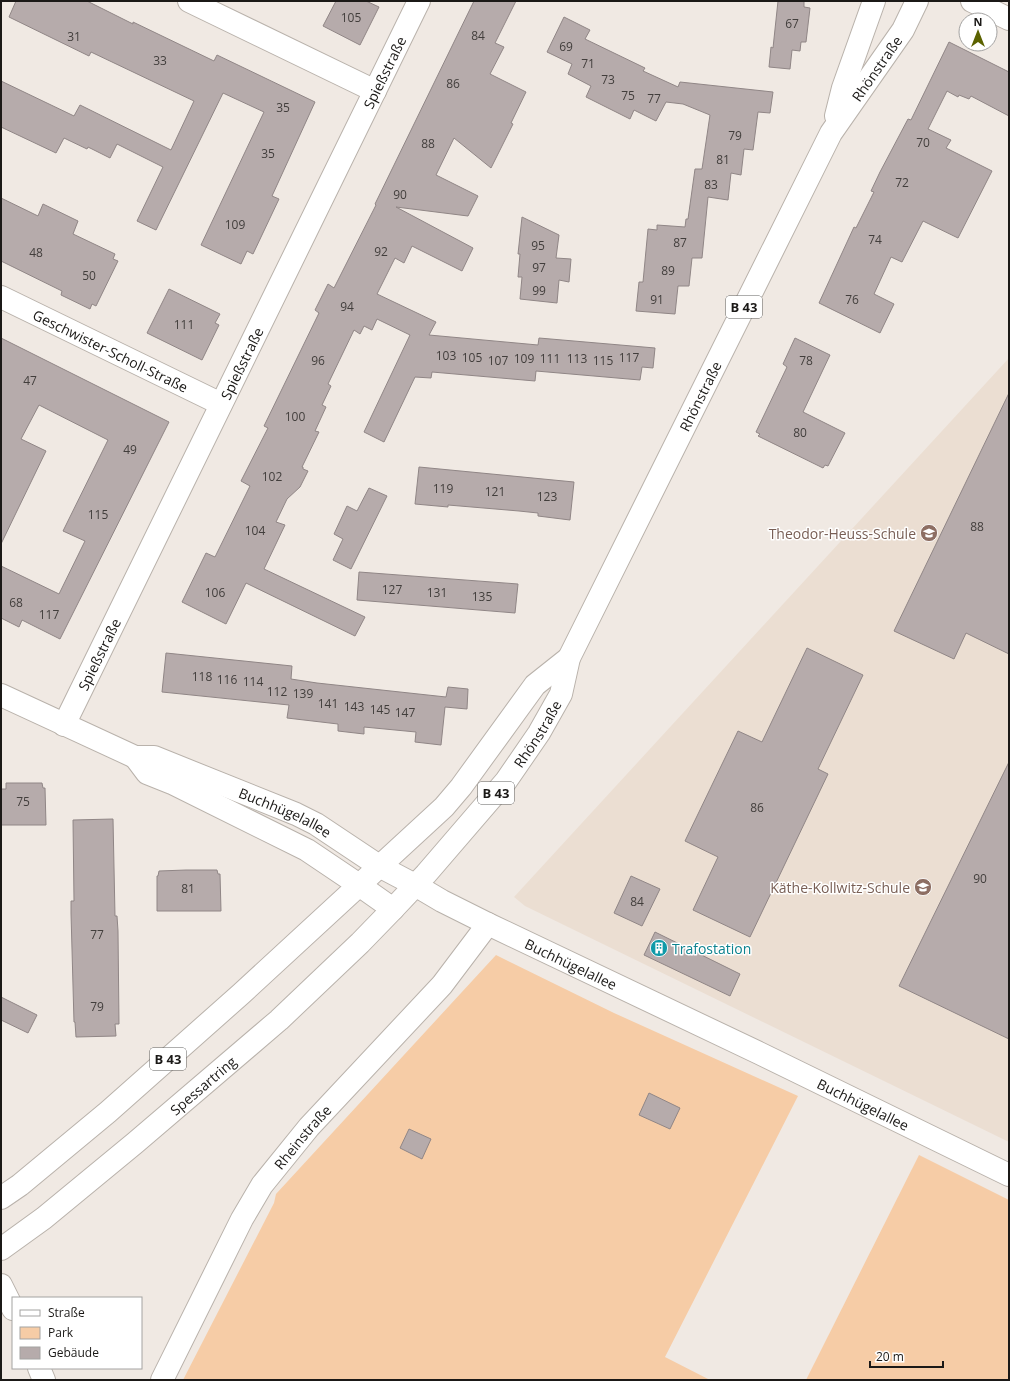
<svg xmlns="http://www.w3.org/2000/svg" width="1010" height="1381" font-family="'Open Sans',sans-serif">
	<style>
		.built { fill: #ebded2 }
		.green { fill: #f6cca6 }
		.building { fill: #b6abab; stroke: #908686 }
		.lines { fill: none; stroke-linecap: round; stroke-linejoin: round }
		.street-casing { stroke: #b9b2ab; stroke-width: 24 }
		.secondary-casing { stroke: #b9b2ab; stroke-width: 24 }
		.primary-casing { stroke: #b9b2ab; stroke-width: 24 }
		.street { stroke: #fff; stroke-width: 22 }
		.secondary { stroke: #fff; stroke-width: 22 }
		.primary { stroke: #fff; stroke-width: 22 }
		.labels { text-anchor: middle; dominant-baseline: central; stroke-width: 3; stroke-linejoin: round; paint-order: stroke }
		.number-label { font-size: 12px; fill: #423e3c }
		.shield { fill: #fff; stroke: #5f5e5d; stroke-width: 1 }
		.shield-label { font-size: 13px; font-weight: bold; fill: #1b1917 }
		.street-label { font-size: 14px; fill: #1b1917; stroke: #fff }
		.education-label { font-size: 14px; fill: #785e54; stroke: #fff; text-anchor: end }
		.culture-label { font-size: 14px; fill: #0d838f; stroke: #fff; text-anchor: start }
	</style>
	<rect width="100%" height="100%" fill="#f0e9e3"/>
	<path class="built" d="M1009 358V1142L525 906 514 897Z"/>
	<g class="green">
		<path d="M496 955 614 1013 798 1096 665 1357 710 1380H183L274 1203 276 1194Z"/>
		<path d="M919 1155 1009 1200V1380H806Z"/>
	</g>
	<g class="building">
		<path d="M16 1H87L133 24V22L214 61 217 55 315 102 272 196 279 199 253 254 247 251 241 264 201 245 264 112 223 93 156 230 137 221 163 167 117 144 110 158 88 147 87 149 64 138 56 153 1 127V81L74 116 80 105 171 150 194 101 91 52 89 56 9 17Z"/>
		<path d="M336 1H366L379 7 360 45 323 26Z"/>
		<path d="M474 1H516L495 43 504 47 490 74 526 92 511 123 513 124 491 168 454 138 436 175 478 196 468 216 396 207 473 248 462 271 412 246 404 263 395 258 377 294 436 322 429 335 538 345 539 338 655 348 653 368 642 367 640 380 536 371 535 381 432 372 431 378 415 377 384 442 364 432 410 335 377 319 372 330 364 326 360 334 354 330 328 384 331 386 322 405 326 407 315 431 319 432 302 467H303V469L308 471 300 487 287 499 276 522 285 525 264 569 365 617 355 636 246 583 226 624 182 602 206 553 215 557 250 486 241 481 268 428 264 426 319 313 315 310 328 284 334 288 376 205 375 204Z"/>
		<path d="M778 1H804V7L810 8 806 42H801L800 51 792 50 790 69 769 67 771 47 773 48Z"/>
		<path d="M564 17 590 30 585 39 645 68 643 71 678 87 680 82 773 92 770 113 758 112 753 150 744 149 741 175 731 173 728 200 708 197 702 258H692L689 286H678L675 314 636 311 639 282H643L648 229 657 230V225L685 227 686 219H688L695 169H702L710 115 683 104 666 102 656 121 634 110 630 119 586 97 591 86 568 74 572 64 547 52Z"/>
		<path d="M949 42 1009 72V116L971 96 969 99 959 95 958 97 947 91 928 129 951 140 946 148 992 171 958 238 923 221 902 262 891 257 874 294 894 304 880 333 819 303 854 227 856 228 874 192 871 191 880 172 908 119 911 120Z"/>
		<path d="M1 198 38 216 43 204 78 221 73 234 115 254 113 259 118 261 96 306 92 304 90 309 61 295 62 291 1 261Z"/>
		<path d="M522 217 559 235 556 258 571 259 569 282 559 280 557 303 520 299 522 277H518L520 254H518Z"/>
		<path d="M169 289 220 314 215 323 219 325 202 360 147 333Z"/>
		<path d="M1 338 169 422 60 639 22 620 19 627 1 618V566L59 594 85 541 63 531 108 440 39 405 21 439 46 451 1 544Z"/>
		<path d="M795 338 830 355 803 412 845 433 828 466 825 465 823 468 758 436 760 434 756 432 787 367 783 364Z"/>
		<path d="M1009 393V654L966 633 954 659 894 631Z"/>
		<path d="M419 467 574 482 570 520 538 516V513L519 511 448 505V507L415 504Z"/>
		<path d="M369 488 387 496 351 569 333 560 343 539 334 534 347 506 357 511Z"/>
		<path d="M359 572 518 584 515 613 357 600Z"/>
		<path d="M807 648 863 675 818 769 828 774 750 937 693 910 718 857 685 841 738 731 762 742Z"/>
		<path d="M166 653 292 666 291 679 317 683 446 697 448 687 468 689 467 709 445 707 441 745 415 742 416 732 364 727V734L338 731V724L287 718 289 705 162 692Z"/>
		<path d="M1009 762V1039L899 986Z"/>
		<path d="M6 783H42L43 788H45L46 825H1V789H6Z"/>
		<path d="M113 819 115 916H117L118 931 119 1024H115L116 1036 76 1037 75 1022H74L71 913V901H74L73 820Z"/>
		<path d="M186 870H217L218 874H220L221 911H157V876H158L159 871Z"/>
		<path d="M631 876 660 889 642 926 614 913Z"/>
		<path d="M655 932 740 974 730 996 644 955Z"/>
		<path d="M1 997 37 1015 28 1033 1 1020Z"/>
		<path d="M649 1093 680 1108 670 1129 639 1115Z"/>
		<path d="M409 1129 431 1139 422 1159 400 1148Z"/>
	</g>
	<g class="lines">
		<defs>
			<g id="street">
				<path d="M189 1 375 91"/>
				<path d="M972 1 1009 19"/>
				<path id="s1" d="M1 297 221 404"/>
				<path id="s2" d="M64 725 419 1"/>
				<path id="s3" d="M415 885 442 901 488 924 759 1053 1009 1175"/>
				<path d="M1 1285 13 1309"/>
				<path d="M39 1368 44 1380"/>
				<path id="s4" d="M162 1380 242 1219 262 1185 309 1127 442 985 488 924"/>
			</g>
			<g id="secondary">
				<path id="s5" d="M1 695 135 757H154L296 814 316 824 379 866 415 885"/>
				<path d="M135 757 147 773 172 783 307 850 359 885 393 909"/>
			</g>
			<g id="primary">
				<path d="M836 116 843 88 874 1"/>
				<path d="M1 1198 20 1185 108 1112 241 994 444 807 461 787 535 685 569 658"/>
				<path id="s6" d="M1 1249 44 1218 135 1143 279 1020 360 943 393 909 426 874 506 781 539 733 561 694 569 658 831 133 903 30 917 1"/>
			</g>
		</defs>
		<use href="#street" class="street-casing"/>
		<use href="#secondary" class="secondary-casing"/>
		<use href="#primary" class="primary-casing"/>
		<use href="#street" class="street"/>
		<use href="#secondary" class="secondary"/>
		<use href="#primary" class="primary"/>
	</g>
	<defs>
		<symbol id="school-disc" viewBox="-11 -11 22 22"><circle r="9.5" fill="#8d6e63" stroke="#fff"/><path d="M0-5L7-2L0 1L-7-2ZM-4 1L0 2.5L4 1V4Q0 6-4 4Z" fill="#fff"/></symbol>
		<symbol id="building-disc" viewBox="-11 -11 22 22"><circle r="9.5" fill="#0f9aa8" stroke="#fff"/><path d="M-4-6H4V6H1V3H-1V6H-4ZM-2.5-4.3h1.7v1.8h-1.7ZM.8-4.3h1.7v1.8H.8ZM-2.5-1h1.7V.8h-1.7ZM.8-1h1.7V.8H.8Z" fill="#fff"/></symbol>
	</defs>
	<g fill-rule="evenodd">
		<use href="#school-disc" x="919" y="523" width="20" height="20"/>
		<use href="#school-disc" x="913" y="877" width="20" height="20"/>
		<use href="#building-disc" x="649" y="938" width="20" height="20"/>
	</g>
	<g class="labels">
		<g class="number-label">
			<text x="351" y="17">105</text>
			<text x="792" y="23">67</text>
			<text x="478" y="35">84</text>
			<text x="74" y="36">31</text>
			<text x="566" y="46">69</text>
			<text x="160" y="60">33</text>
			<text x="588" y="63">71</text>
			<text x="608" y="79">73</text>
			<text x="453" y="83">86</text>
			<text x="628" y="95">75</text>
			<text x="654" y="98">77</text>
			<text x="283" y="107">35</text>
			<text x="735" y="135">79</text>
			<text x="923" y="142">70</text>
			<text x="428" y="143">88</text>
			<text x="268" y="153">35</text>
			<text x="723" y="159">81</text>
			<text x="902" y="182">72</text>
			<text x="711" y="184">83</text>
			<text x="400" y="194">90</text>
			<text x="235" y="224">109</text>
			<text x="875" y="239">74</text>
			<text x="680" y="242">87</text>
			<text x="538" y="245">95</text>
			<text x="381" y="251">92</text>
			<text x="36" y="252">48</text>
			<text x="539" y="267">97</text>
			<text x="668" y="270">89</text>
			<text x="89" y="275">50</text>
			<text x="539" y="290">99</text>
			<text x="657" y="299">91</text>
			<text x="852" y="299">76</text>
			<text x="347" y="306">94</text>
			<text x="184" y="324">111</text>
			<text x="446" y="355">103</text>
			<text x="472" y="357">105</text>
			<text x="629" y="357">117</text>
			<text x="524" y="358">109</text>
			<text x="550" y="358">111</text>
			<text x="577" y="358">113</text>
			<text x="318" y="360">96</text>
			<text x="498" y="360">107</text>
			<text x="603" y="360">115</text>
			<text x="806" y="360">78</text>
			<text x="30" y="380">47</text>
			<text x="295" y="416">100</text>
			<text x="800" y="432">80</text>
			<text x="130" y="449">49</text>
			<text x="272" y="476">102</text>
			<text x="443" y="488">119</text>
			<text x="495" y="491">121</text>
			<text x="547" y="496">123</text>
			<text x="98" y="514">115</text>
			<text x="977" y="526">88</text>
			<text x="255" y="530">104</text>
			<text x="392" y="589">127</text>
			<text x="215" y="592">106</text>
			<text x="437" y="592">131</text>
			<text x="482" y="596">135</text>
			<text x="16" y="602">68</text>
			<text x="49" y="614">117</text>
			<text x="202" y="676">118</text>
			<text x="227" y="679">116</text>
			<text x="253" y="681">114</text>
			<text x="277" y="691">112</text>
			<text x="303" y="693">139</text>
			<text x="328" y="703">141</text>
			<text x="354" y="706">143</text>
			<text x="380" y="709">145</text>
			<text x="405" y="712">147</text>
			<text x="23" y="801">75</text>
			<text x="757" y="807">86</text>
			<text x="980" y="878">90</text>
			<text x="188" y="888">81</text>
			<text x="637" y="901">84</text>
			<text x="97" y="934">77</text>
			<text x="97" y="1006">79</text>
		</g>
		<g class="shield">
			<rect x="726" y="296" width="36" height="22" rx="3"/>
			<rect x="478" y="782" width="36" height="22" rx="3"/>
			<rect x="150" y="1048" width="36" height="22" rx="3"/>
		</g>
		<g class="shield-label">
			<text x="744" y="307">B 43</text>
			<text x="496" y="793">B 43</text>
			<text x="168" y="1059">B 43</text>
		</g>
		<g class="street-label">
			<text stroke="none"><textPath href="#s6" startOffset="1496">Rhönstraße</textPath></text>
			<text stroke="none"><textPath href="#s2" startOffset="727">Spießstraße</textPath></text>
			<text stroke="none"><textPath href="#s1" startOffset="122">Geschwister-Scholl-Straße</textPath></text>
			<text stroke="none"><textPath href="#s2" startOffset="403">Spießstraße</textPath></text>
			<text stroke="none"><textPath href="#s6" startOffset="1123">Rhönstraße</textPath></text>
			<text stroke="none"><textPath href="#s2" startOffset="79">Spießstraße</textPath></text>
			<text stroke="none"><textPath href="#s6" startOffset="747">Rhönstraße</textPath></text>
			<text stroke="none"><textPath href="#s5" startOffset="309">Buchhügelallee</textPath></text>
			<text stroke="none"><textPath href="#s3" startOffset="175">Buchhügelallee</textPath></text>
			<text stroke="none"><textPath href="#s6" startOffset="260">Spessartring</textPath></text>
			<text stroke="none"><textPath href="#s3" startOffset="499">Buchhügelallee</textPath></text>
			<text stroke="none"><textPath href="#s4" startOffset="282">Rheinstraße</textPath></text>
		</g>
		<g class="education-label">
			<text x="916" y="533">Theodor-Heuss-Schule</text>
			<text x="910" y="887">Käthe-Kollwitz-Schule</text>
		</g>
		<g class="culture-label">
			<text x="672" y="948">Trafostation</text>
		</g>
	</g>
	<rect width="1010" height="1381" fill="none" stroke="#1b1917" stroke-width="4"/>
	<rect x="12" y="1297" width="130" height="72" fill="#ffffff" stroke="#a4a3a2"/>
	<rect x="20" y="1310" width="20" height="6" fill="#ffffff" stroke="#a4a3a2"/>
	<text x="48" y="1317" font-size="12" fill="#1b1917">Straße</text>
	<rect x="20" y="1327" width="20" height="12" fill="#f6cca6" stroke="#a4a3a2"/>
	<text x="48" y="1337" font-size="12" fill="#1b1917">Park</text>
	<rect x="20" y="1347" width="20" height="12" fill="#b6abab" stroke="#a4a3a2"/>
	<text x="48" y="1357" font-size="12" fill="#1b1917">Gebäude</text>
	<g transform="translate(978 32)"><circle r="19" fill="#ffffff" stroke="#a4a3a2"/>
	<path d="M0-3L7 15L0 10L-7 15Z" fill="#5b6200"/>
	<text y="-6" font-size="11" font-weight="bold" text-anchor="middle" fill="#1b1917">N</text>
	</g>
	<path d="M870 1361v6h73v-6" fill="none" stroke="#1b1917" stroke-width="2"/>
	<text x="876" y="1361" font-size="12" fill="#1b1917" stroke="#ffffff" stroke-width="3" paint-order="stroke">20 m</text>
</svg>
